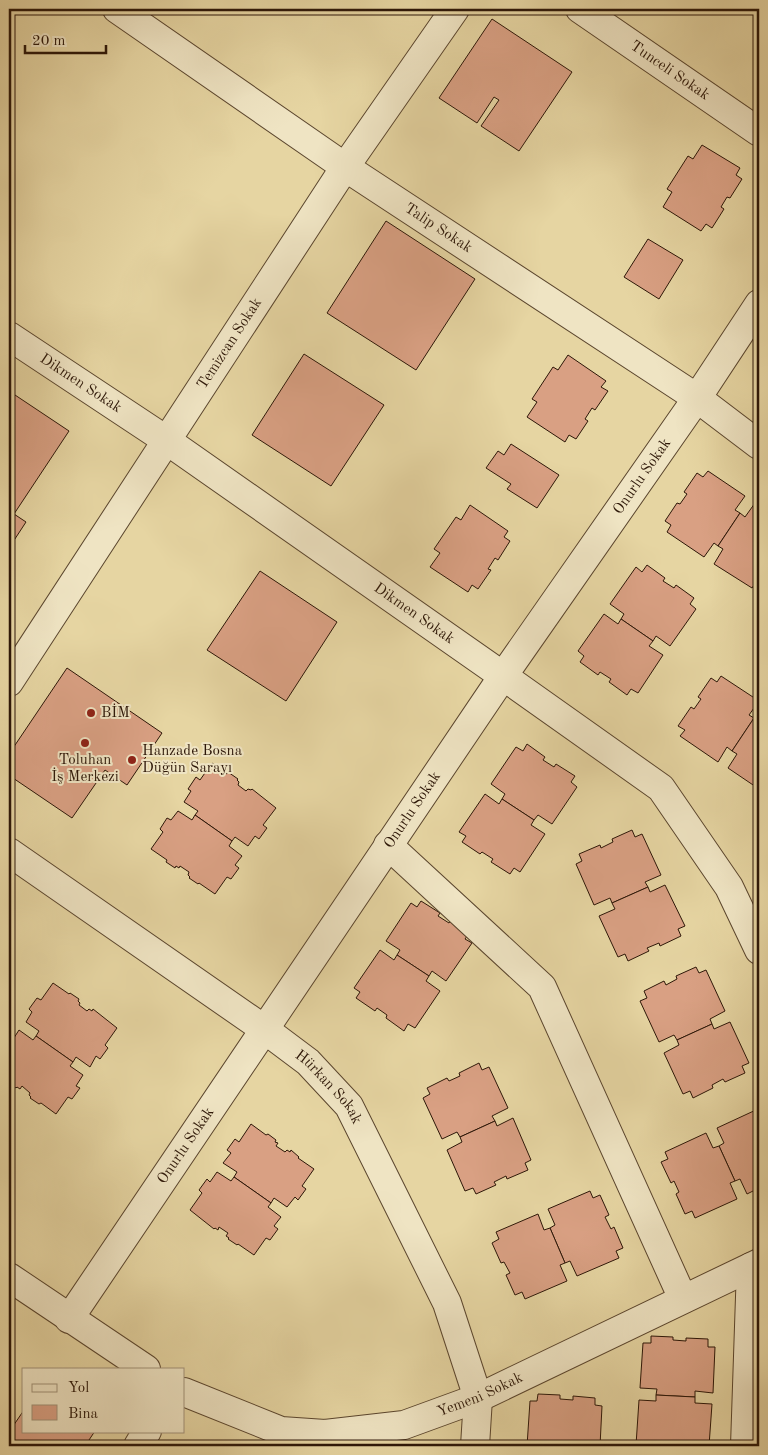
<svg xmlns="http://www.w3.org/2000/svg" width="768" height="1455" font-family="'Old Standard TT',serif">
	<style>
		.building { fill: #d9a083; stroke: #2d1708 }
		.lines { fill: none; stroke-linecap: round; stroke-linejoin: round }
		.street-casing { stroke: #5b462e; stroke-width: 30 }
		.street { stroke: #efe4c3; stroke-width: 28 }
		.poi-dot { fill: #8f2418; stroke: #efe4c3; stroke-width: 2 }
		.labels { text-anchor: middle; dominant-baseline: central; stroke-width: 4; stroke-linejoin: round; paint-order: stroke }
		.street-label { font-size: 15px; fill: #2d1708; stroke: #efe4c3 }
		.poi-label { font-size: 15px; fill: #2d1708; stroke: #efe4c3; text-anchor: start }
	</style>
	<rect width="100%" height="100%" fill="#e6d5a2"/>
	<filter id="stains"><feTurbulence type="fractalNoise" baseFrequency=".004" numOctaves="4"/><feColorMatrix values="0 0 0 0 .2 0 0 0 0 .09 0 0 0 0 .02 0 0 0 .5 -.17"/></filter>
	<radialGradient id="worn" r=".72"><stop offset=".6" stop-color="#630" stop-opacity="0"/><stop offset="1" stop-color="#630" stop-opacity=".3"/></radialGradient>
	<g class="building">
		<path d="M492 19 572 72 519 151 481 126 499 100 494 97 477 123 439 98Z"/>
		<path d="M702 145 740 168 736 175 742 179 730 198 727 197 721 207 724 209 712 228 706 224 701 231 663 207 672 192 667 189 688 156 693 159Z"/>
		<path d="M386 221 475 279 416 370 327 313Z"/>
		<path d="M648 239 683 260 659 299 624 277Z"/>
		<path d="M304 354 384 405 331 486 252 435Z"/>
		<path d="M568 355 606 381 601 387 608 391 595 410 592 408 585 419 588 421 576 439 569 435 565 442 527 417 537 402 532 399 553 367 558 370Z"/>
		<path d="M9 391 69 431 14 514 26 522 9 548Z"/>
		<path d="M511 444 559 475 537 508 507 489 511 484 486 468 498 451 504 455Z"/>
		<path d="M708 471 745 496 735 510 740 513 718 546 714 543 704 557 667 532 671 525 665 521 677 503 680 504 687 494 684 492 697 473 703 477Z"/>
		<path d="M755 503 759 506V585L756 582 752 588 714 564 723 549 718 546 740 513 745 517Z"/>
		<path d="M470 505 508 531 504 537 510 541 498 560 495 558 488 569 491 570 478 589 472 585 468 592 430 567 440 553 434 549 456 517 461 520Z"/>
		<path d="M647 565 665 578 663 581 674 588 676 585 694 598 690 604 696 609 670 646 656 636 653 641 621 619 624 614 610 604 636 567 642 572Z"/>
		<path d="M260 571 337 622 286 701 207 650Z"/>
		<path d="M604 614 618 624 621 619 653 641 649 646 663 655 638 693 631 689 627 695 609 682 611 679 600 672 598 675 580 662 584 656 578 651Z"/>
		<path d="M67 668 162 733 127 785 105 770 72 818 10 776 9 767V754Z"/>
		<path d="M721 676 759 701 749 715 754 718 732 751 727 747 718 762 680 736 685 730 678 726 691 707 694 709 701 699 698 697 711 678 717 682Z"/>
		<path d="M754 718 759 721V789L728 768 737 754 732 751Z"/>
		<path d="M527 744 545 757 543 760 554 767 556 764 575 776 571 782 577 787 552 824 538 815 534 820 502 799 505 794 491 784 516 747 523 751Z"/>
		<path d="M212 763 227 774 228 772 238 779 237 780 239 782 238 785 246 791 248 789 251 790 252 789 276 808 263 825 267 828 259 839 255 836 248 846 235 837 232 841 195 815 198 811 184 802 191 791 188 789 196 777 200 780Z"/>
		<path d="M485 794 499 804 502 799 534 820 531 825 545 834 520 872 514 868 510 874 491 862 493 859 482 852 480 854 462 842 466 836 459 832Z"/>
		<path d="M178 811 192 820 195 815 232 841 229 846 242 856 235 865 239 868 231 879 227 877 215 894 199 883 198 884 189 878 190 877 188 875 189 872 180 866 179 868 176 866 175 868 166 862 167 860 151 849 163 832 160 829 167 818 171 820Z"/>
		<path d="M632 830 635 837 642 834 661 875 645 882 648 887 612 903 610 898 594 905 576 864 582 861 579 854 600 845 601 848 613 842 612 839Z"/>
		<path d="M665 885 685 926 678 929 681 936 660 946 659 943 647 948 649 951 628 961 625 954 618 957 599 916 615 909 612 903 648 887 650 892Z"/>
		<path d="M421 901 440 913 438 916 449 923 451 920 470 932 465 939 472 943 446 981 432 971 429 976 397 955 400 950 386 941 411 903 417 907Z"/>
		<path d="M380 950 394 960 397 955 429 976 426 981 440 991 415 1028 408 1024 404 1031 386 1018 387 1015 377 1008 375 1011 356 998 360 992 354 988Z"/>
		<path d="M696 967 699 973 706 970 725 1011 710 1019 712 1024 677 1040 674 1035 659 1042 640 1001 647 998 644 991 664 981 666 985 677 979 676 976Z"/>
		<path d="M53 983 69 994 70 993 79 999 78 1001 80 1003 79 1005 87 1011 89 1009 92 1011 93 1009 117 1028 105 1045 108 1048 100 1059 96 1056 90 1067 76 1057 73 1062 36 1036 39 1031 26 1022 32 1012 29 1009 37 998 41 1000Z"/>
		<path d="M730 1022 749 1063 742 1066 745 1073 725 1082 723 1079 712 1085 713 1088 693 1098 690 1091 683 1094 664 1053 679 1045 677 1040 712 1024 714 1029Z"/>
		<path d="M19 1030 33 1040 36 1036 73 1062 70 1066 83 1075 76 1086 80 1088 72 1099 68 1097 56 1114 41 1103 39 1104 30 1098 31 1097 29 1095 30 1093 22 1086 20 1089 17 1087 16 1088 9 1083V1038L12 1041Z"/>
		<path d="M479 1063 482 1070 489 1067 508 1108 492 1116 495 1121 460 1137 457 1132 442 1139 423 1098 430 1094 427 1088 447 1078 449 1081 460 1076 459 1073Z"/>
		<path d="M758 1109 759 1111V1188L747 1194 740 1179 735 1181 719 1146 724 1143 717 1128Z"/>
		<path d="M513 1118 531 1160 525 1163 528 1170 507 1179 506 1176 494 1182 496 1185 476 1194 473 1188 465 1191 447 1150 462 1142 460 1137 495 1121 497 1126Z"/>
		<path d="M251 1124 266 1135 268 1134 276 1140 275 1142 278 1143 276 1146 285 1152 287 1150 290 1152 291 1150 299 1157 298 1158 314 1169 302 1186 306 1189 298 1200 295 1197 287 1207 274 1198 271 1203 234 1177 237 1172 223 1163 231 1153 227 1150 235 1139 239 1142Z"/>
		<path d="M706 1133 713 1148 719 1146 735 1181 730 1183 737 1199 695 1218 692 1211 685 1214 676 1194 679 1192 674 1181 671 1183 661 1162 668 1159 665 1152Z"/>
		<path d="M217 1172 231 1181 234 1177 271 1203 268 1207 281 1217 274 1226 278 1229 270 1240 266 1238 254 1255 238 1244 237 1245 228 1239 229 1238 226 1236 228 1233 219 1227 218 1230 215 1228 214 1229 190 1210 202 1193 199 1190 207 1179 210 1182Z"/>
		<path d="M590 1191 593 1198 600 1195 609 1215 605 1217 611 1229 614 1227 623 1248 616 1251 619 1258 577 1276 570 1261 565 1263 550 1228 555 1225 548 1209Z"/>
		<path d="M538 1214 544 1230 550 1228 565 1263 560 1265 567 1281 525 1299 522 1292 515 1295 506 1275 510 1273 504 1262 501 1263 492 1243 499 1239 496 1232Z"/>
		<path d="M651 1336 673 1337V1340L686 1341V1338L708 1339V1347H715L713 1393 695 1391V1397L656 1395 657 1389 640 1388 643 1343H651Z"/>
		<path d="M538 1394 560 1395V1399L573 1400V1396L595 1398V1405L602 1406 600 1446H527L530 1401H537Z"/>
		<path d="M656 1395 695 1397V1403L712 1404 709 1446H643L636 1445 639 1400 656 1401Z"/>
		<path d="M24 1410V1431H95L85 1446H9V1432Z"/>
	</g>
	<g class="lines">
		<defs>
			<g id="street">
				<path id="s1" d="M117 9 345 167 697 398 759 445"/>
				<path id="s2" d="M580 9 759 132"/>
				<path id="s3" d="M9 336 166 440 503 676 661 788 729 887 759 950"/>
				<path id="s4" d="M9 682 345 167 455 9"/>
				<path d="M388 845 542 987 683 1299"/>
				<path id="s5" d="M9 852 264 1029 308 1062 349 1106 447 1303 478 1398 475 1446"/>
				<path d="M9 1277 146 1369"/>
				<path id="s6" d="M69 1319 503 676 697 398 759 304"/>
				<path id="s7" d="M184 1392 281 1431 325 1434 404 1425 478 1398 759 1263"/>
				<path d="M138 1446 147 1431"/>
				<path d="M745 1446 751 1267"/>
			</g>
		</defs>
		<use href="#street" class="street-casing"/>
		<use href="#street" class="street"/>
	</g>
	<g class="poi-dot">
		<circle cx="91" cy="713" r="5"/>
		<circle cx="85" cy="743" r="5"/>
		<circle cx="132" cy="760" r="5"/>
	</g>
	<g class="labels">
		<g class="street-label">
			<text stroke="none"><textPath href="#s2" startOffset="109">Tunceli Sokak</textPath></text>
			<text stroke="none"><textPath href="#s1" startOffset="389">Talip Sokak</textPath></text>
			<text stroke="none"><textPath href="#s4" startOffset="404">Temizcan Sokak</textPath></text>
			<text stroke="none"><textPath href="#s3" startOffset="86">Dikmen Sokak</textPath></text>
			<text stroke="none"><textPath href="#s6" startOffset="1019">Onurlu Sokak</textPath></text>
			<text stroke="none"><textPath href="#s3" startOffset="491">Dikmen Sokak</textPath></text>
			<text stroke="none"><textPath href="#s6" startOffset="614">Onurlu Sokak</textPath></text>
			<text stroke="none"><textPath href="#s5" startOffset="398">Hürkan Sokak</textPath></text>
			<text stroke="none"><textPath href="#s6" startOffset="209">Onurlu Sokak</textPath></text>
			<text stroke="none"><textPath href="#s7" startOffset="310">Yemeni Sokak</textPath></text>
		</g>
		<g class="poi-label">
			<text x="101" y="713">BİM</text>
			<text x="142" y="751">Hanzade Bosna<tspan x="142" dy="17">Düğün Sarayı</tspan></text>
			<text x="85" y="760" text-anchor="middle">Toluhan<tspan x="85" dy="17">İş Merkezi</tspan></text>
		</g>
	</g>
	<rect width="768" height="1455" fill="none" stroke="#e6d5a2" stroke-width="30"/>
	<rect x="10" y="10" width="748" height="1435" fill="none" stroke="#2d1708" stroke-width="2.5"/>
	<rect x="15" y="15" width="738" height="1425" fill="none" stroke="#2d1708"/>
	<rect x="22" y="1368" width="162" height="65" fill="#efe4c3" stroke="#a19278"/>
	<rect x="32" y="1384" width="25" height="8" fill="#efe4c3" stroke="#a19278"/>
	<text x="68" y="1392" font-size="15" fill="#2d1708">Yol</text>
	<rect x="32" y="1405" width="25" height="15" fill="#d9a083" stroke="#a19278"/>
	<text x="68" y="1418" font-size="15" fill="#2d1708">Bina</text>
	<path d="M25 45v8h81v-8" fill="none" stroke="#2d1708" stroke-width="2.5"/>
	<text x="32" y="45" font-size="15" fill="#2d1708" stroke="#efe4c3" stroke-width="4" paint-order="stroke">20 m</text>
	<rect width="100%" height="100%" filter="url(#stains)"/>
	<rect width="100%" height="100%" fill="url(#worn)"/>
</svg>
